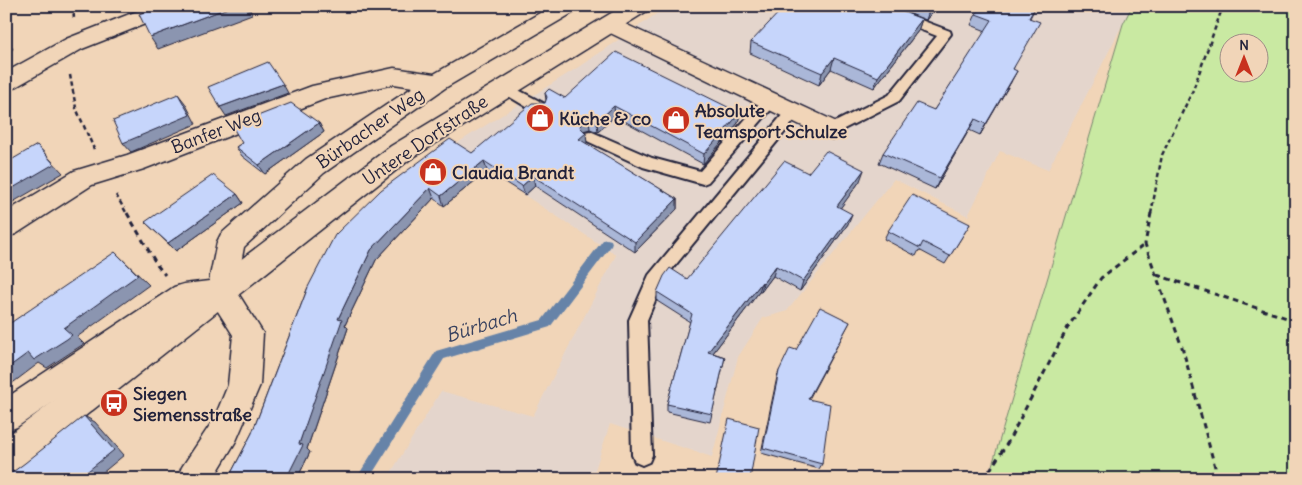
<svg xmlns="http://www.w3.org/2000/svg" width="1302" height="485" font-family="Delius,sans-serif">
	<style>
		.built { fill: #e4d5cc }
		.green { fill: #c9e9a2; stroke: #76866e; fill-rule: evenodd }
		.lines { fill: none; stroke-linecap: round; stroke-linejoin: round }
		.stream { fill: #6683a8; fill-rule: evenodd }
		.lane-casing { stroke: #22223b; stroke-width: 4 }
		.street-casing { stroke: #22223b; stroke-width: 3 }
		.secondary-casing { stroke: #22223b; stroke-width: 3 }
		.path-far1 { stroke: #22223b; stroke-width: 2.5; stroke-dasharray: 4.5 3; stroke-linecap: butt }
		.path { stroke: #22223b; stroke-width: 3; stroke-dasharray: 5.5 4.5; stroke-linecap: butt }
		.lane { fill: #f1d5b8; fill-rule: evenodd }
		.street { fill: #f1d5b8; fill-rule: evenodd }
		.secondary { fill: #f1d5b8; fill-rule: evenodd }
		.wall { fill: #aab7d8; stroke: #22223b }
		.shaded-wall { fill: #8b95b0; stroke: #22223b }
		.building { fill: #c6d5fb; stroke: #22223b }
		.labels { text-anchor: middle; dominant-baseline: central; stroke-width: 4; stroke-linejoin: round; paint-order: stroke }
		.poi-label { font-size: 18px; font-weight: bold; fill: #22223b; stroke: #f1d5b8; text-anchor: start }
		.street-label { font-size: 18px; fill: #22223b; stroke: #f1d5b8 }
		.water-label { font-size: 19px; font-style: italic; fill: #39425f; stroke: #f1d5b8 }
	</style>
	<rect width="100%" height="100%" fill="#f1d5b8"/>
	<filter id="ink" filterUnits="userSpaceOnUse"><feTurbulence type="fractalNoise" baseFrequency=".02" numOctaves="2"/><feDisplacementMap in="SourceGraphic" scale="10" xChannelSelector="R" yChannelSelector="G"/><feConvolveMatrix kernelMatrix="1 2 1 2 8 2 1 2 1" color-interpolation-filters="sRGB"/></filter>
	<g filter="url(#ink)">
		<path class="built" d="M668 6H1132L1048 170 1000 151 968 216 894 179 787 311 763 318 738 357 712 457 610 424 592 479H387L441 391 533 416 616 255 451 147 580 66Z"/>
		<path class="green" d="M1132 6H1296V479H988L1123 24ZM1230 42H1260V72H1230Z"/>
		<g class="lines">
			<path class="stream" d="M607 239 611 240 612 243 611 246 550 327 444 359 369 479H356L436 351 542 320 603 240Z"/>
			<defs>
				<g id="lane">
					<path d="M865 6H884L950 31 951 34 899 101 832 135 827 134 825 130 827 126 889 95 937 36 867 9Z"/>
					<path d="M505 83 545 104 547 108 545 112H535L500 91 498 88 500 85Z"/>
					<path d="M770 96 775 97 777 101 775 105 708 182 703 184 643 167 585 140 583 136 585 132 590 131 652 158 700 171 765 97Z"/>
					<path d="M793 107 798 108 800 112 798 116 664 279 647 320 652 455 649 462 642 465 635 462 632 455 629 320 649 275 788 108Z"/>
				</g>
				<g id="street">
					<path d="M150 6H180L178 11 82 49 14 88 6 90V72L66 39Z"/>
					<path d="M552 6H578L576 11 445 88 324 173 244 247 236 290 263 333 260 385 236 441 213 479H177L182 467 214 419 228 385 233 335 214 305 190 308 17 427 6 431V398L174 287 184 284 209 281 217 242 221 234 306 159 413 87 394 84 325 99 144 169 92 185 16 234 6 237V212L74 171 127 155 312 86 394 68 434 74Z"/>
					<path d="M610 17 841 124 844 130 841 136 832 139 823 136 602 29 599 24 602 19Z"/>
				</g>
				<path id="secondary" d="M623 6H649L647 11 409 160 18 469 6 473V437L391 146Z"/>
			</defs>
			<use href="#lane" class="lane-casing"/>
			<use href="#street" class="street-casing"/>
			<use href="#secondary" class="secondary-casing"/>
			<g class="path-far1">
				<path d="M73 6 74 19"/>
				<path d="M70 75 76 108 94 149"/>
				<path d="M116 195 127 214"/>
				<path d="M1151 214 1162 155 1193 90 1223 6"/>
			</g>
			<g class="path">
				<path d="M127 213 157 265 165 275"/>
				<path d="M1151 213 1145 244 1183 350 1215 467 1210 479"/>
				<path d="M1157 275 1296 321"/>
				<path d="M984 479 1008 442 1068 327 1101 278 1145 244"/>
			</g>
			<use href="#lane" class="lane"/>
			<use href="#street" class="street"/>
			<use href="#secondary" class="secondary"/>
		</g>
		<g class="wall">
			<path d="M890 6H937L926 20Z"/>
			<path d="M982 6H1036L1030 18 1013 70 1011 82 980 135 969 130 935 189 879 163 883 153 934 110 986 31 971 25 976 14Z"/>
			<path d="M922 19 918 31 874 88 831 69 819 85 750 53 751 42Z"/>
			<path d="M545 93 565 98 740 113 738 123 703 164 615 116 598 132 590 129 584 131 587 143 586 144 677 199V209L635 252 535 186 525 195 487 171 444 206 434 198 376 260 345 325 348 328 307 449 310 452 297 479H228L252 433 308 287 472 153 545 103 546 100Z"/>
			<path d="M319 123 324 132 265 174 242 156 236 147 242 143Z"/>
			<path d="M808 173 860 181 840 208 848 224 800 291 773 276 761 292H759L713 353 725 357 710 422 667 412V404L690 322 657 301V292L687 279Z"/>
			<path d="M237 194 243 203 176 251 145 222Z"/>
			<path d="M970 224 945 264 919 250 916 256 884 239 888 231Z"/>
			<path d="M850 322 809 399 822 464 819 469 761 453 777 377 779 371 796 350Z"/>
		</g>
		<g class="shaded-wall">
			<path d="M233 6H248L252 14 158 49 150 37Z"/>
			<path d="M932 6H937L926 20 930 8Z"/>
			<path d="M922 19 918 31 874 88 878 77Z"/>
			<path d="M6 39 13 49 6 52Z"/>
			<path d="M834 58 831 69 819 85 822 73Z"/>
			<path d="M1017 71 1011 82 980 135 986 124Z"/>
			<path d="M283 84 288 93 226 116 220 107Z"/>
			<path d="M178 94 185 103 196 124 131 152 123 143Z"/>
			<path d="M614 106 615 116 598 132 597 122Z"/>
			<path d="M740 113 738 123 703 164 704 154Z"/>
			<path d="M589 119 590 129 583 131 586 133 587 143 580 149 579 139 580 127 582 121Z"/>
			<path d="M975 119 969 130 935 189 940 178Z"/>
			<path d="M319 123 324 132 265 174 259 165Z"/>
			<path d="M37 145 63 173 6 206V192Z"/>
			<path d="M484 161 487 171 444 206 441 196Z"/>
			<path d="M864 170 860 181 834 217 837 206Z"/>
			<path d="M533 176 535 186 525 195 522 186Z"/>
			<path d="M430 188 434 198 376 260 345 325 348 328 307 449 310 452 297 479H286L299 444 338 319 371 250Z"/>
			<path d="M237 194 243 203 176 251 168 243Z"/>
			<path d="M677 199V209L635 252V242Z"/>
			<path d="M852 214 848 224 800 291 803 281Z"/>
			<path d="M115 252 149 285 77 337 84 344 79 347 47 368 39 363 6 388V369Z"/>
			<path d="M776 266 773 276 761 292 763 283Z"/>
			<path d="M762 282 759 292 707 361 708 352Z"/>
			<path d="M84 416 95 422 124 455 95 479H78Z"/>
		</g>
		<g class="building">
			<path d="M159 6H233L150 37 139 14Z"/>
			<path d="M785 6H888L922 19 878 77 834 58 822 73 751 42Z"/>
			<path d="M924 6H932L930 8Z"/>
			<path d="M982 6H1036L1029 18 1040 22 1013 69 1017 71 986 124 975 119 940 178 883 153 917 103 934 110 992 20 976 14Z"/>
			<path d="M616 52 740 113 704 154 614 106 597 122 589 119 582 121 580 127 586 133 579 139 677 199 635 242 533 176 522 186 484 161 441 196 430 188 371 250 338 319 342 320 299 444 303 445 286 479H228L252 433 308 287 335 235 381 190 450 139 472 153 532 103H545L547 97 545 93 549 89 565 98Z"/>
			<path d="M268 62 283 84 220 107 208 87Z"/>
			<path d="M178 94 190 115 123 143 113 121Z"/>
			<path d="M291 103 319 123 259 165 236 147 242 143 232 126Z"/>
			<path d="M37 145 54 164 6 192V163Z"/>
			<path d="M826 151 864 170 837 206 852 214 803 281 776 266 763 283 762 282 708 352 725 357 712 414 667 404 692 314 657 292 664 276 670 268 687 279 784 161 808 173Z"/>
			<path d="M213 175 237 194 168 243 145 222Z"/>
			<path d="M912 195 970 224 950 256 923 242 920 248 888 231Z"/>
			<path d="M115 252 138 275 64 328 72 335 67 339 34 360 28 353 6 369V326Z"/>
			<path d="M820 307 850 322 808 399 830 404 822 464 763 448 779 371 790 348 796 350Z"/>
			<path d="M84 416 114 450 78 479H6V477L25 463Z"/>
			<path d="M729 419 759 427 750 479H716Z"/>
			<path d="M706 477 714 479H706Z"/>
		</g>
	</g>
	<defs>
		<symbol id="shop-disc" viewBox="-11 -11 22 22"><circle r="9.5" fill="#c8321e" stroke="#f1d5b8"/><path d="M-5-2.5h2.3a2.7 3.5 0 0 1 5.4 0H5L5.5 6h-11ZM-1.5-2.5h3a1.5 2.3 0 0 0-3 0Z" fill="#fff"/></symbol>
		<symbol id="bus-disc" viewBox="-11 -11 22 22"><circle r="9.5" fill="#c8321e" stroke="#f1d5b8"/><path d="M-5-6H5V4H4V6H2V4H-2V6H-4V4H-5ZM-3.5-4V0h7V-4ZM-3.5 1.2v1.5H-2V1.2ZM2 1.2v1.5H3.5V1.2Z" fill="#fff"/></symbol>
	</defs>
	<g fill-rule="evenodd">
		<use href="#shop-disc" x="524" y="102" width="32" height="32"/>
		<use href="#shop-disc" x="660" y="104" width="32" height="32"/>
		<use href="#shop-disc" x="417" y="156" width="32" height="32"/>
		<use href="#bus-disc" x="98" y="387" width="32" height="32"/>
	</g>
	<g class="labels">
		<g class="poi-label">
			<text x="695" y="110">Absolute<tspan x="695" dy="21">Teamsport Schulze</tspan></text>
			<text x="559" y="118">Küche &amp; co</text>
			<text x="452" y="172">Claudia Brandt</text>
			<text x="133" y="393">Siegen<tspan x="133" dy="21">Siemensstraße</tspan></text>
		</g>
		<g class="street-label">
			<text transform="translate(370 128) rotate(-35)">Bürbacher Weg</text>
			<text transform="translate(216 131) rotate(-21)">Banfer Weg</text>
			<text transform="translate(425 140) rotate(-34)">Untere Dorfstraße</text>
		</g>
		<g class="water-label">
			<text transform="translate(481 325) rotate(-17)">Bürbach</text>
		</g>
	</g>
	<rect width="1302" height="485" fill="none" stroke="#f1d5b8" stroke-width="25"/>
	<rect x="12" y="12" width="1277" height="460" fill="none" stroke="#22223b" stroke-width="2" filter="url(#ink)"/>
	<g transform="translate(1244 58)"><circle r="24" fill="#f1d5b8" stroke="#9e8d86"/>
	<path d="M0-4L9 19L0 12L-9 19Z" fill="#c8321e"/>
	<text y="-8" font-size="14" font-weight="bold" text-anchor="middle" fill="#22223b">N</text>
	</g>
</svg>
